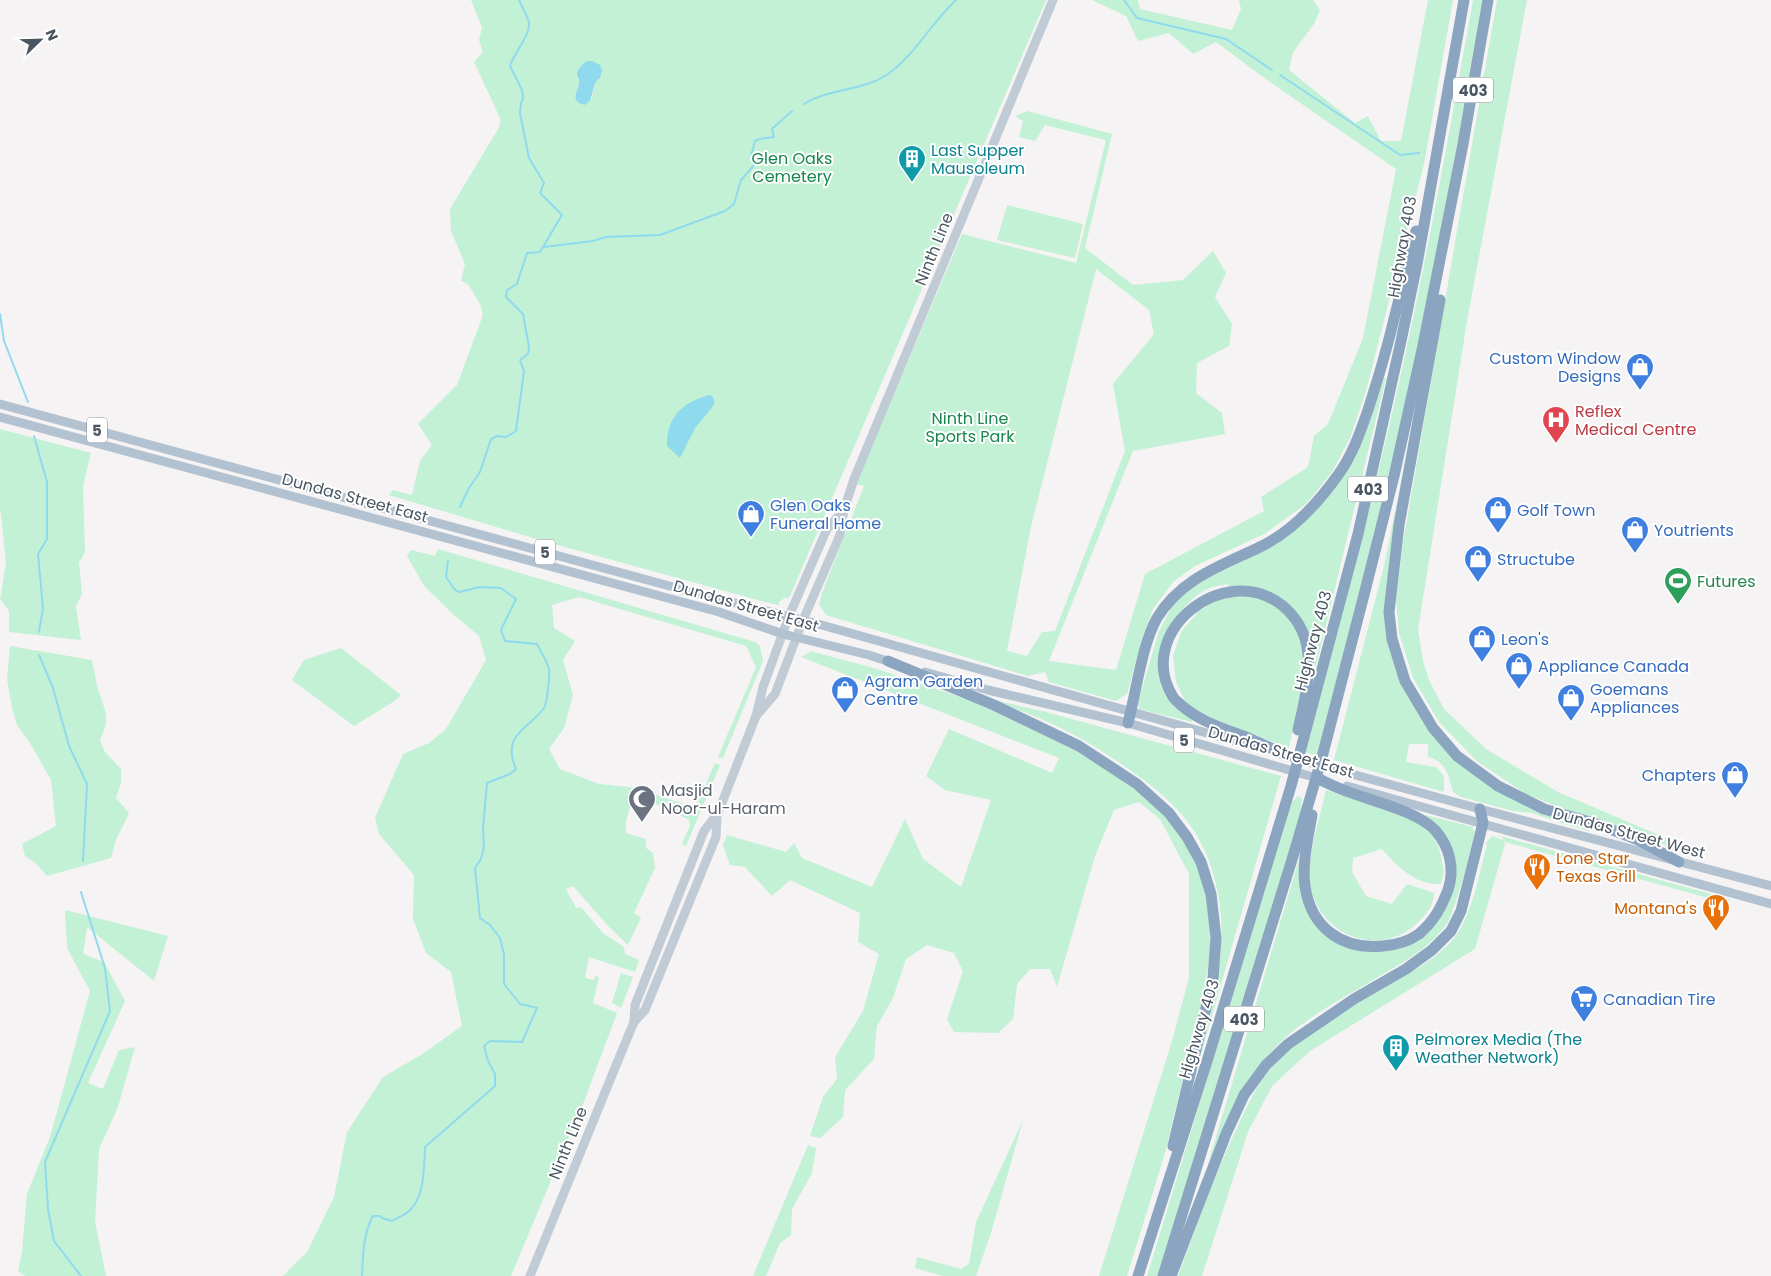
<svg xmlns="http://www.w3.org/2000/svg" width="1771" height="1276" font-family="Poppins,sans-serif">
	<style>
		.green { fill: #c3f1d5; fill-rule: evenodd }
		.water { fill: #90daee }
		.lines { fill: none; stroke-linecap: round; stroke-linejoin: round }
		.stream { stroke: #90daee; stroke-width: 2 }
		.secondary { stroke: #c1cbd6; stroke-width: 9 }
		.primary { stroke: #b3c2d1; stroke-width: 9 }
		.motorway { stroke: #8ba5c1; stroke-width: 11 }
		.labels { text-anchor: middle; dominant-baseline: central; stroke-width: 4; stroke-linejoin: round; paint-order: stroke }
		.shield { fill: #fff; stroke: #808990; stroke-width: 1 }
		.shield-label { font-size: 15px; font-weight: bold; fill: #4a5661 }
		.culture-label { font-size: 16px; fill: #0d838f; stroke: #fff; text-anchor: start }
		.park-label { font-size: 16px; fill: #17864f; stroke: #fff }
		.street-label { font-size: 16px; fill: #4a5661; stroke: #fff }
		.shop-label { font-size: 16px; fill: #366cbe; stroke: #fff; text-anchor: start }
		.health-label { font-size: 16px; fill: #be3a42; stroke: #fff; text-anchor: start }
		.leisure-label { font-size: 16px; fill: #27864d; stroke: #fff; text-anchor: start }
		.worship-label { font-size: 16px; fill: #5b616d; stroke: #fff; text-anchor: start }
		.food-label { font-size: 16px; fill: #c56008; stroke: #fff; text-anchor: start }
	</style>
	<rect width="100%" height="100%" fill="#f5f3f3"/>
	<g class="green">
		<path d="M471 0H1046L790 596 788 599 786 597 779 602V605L769 603 547 542 389 495 393 490 412 495 420 461 432 445 418 424 457 385 483 315 480 304 468 284 461 281 465 264 451 231 450 209 498 129 501 120 474 62 483 52 479 40 482 28ZM576 75 597 80 594 84 592 99 577 89 579 81Z"/>
		<path d="M1092 0H1138L1140 9 1232 30 1241 9 1239 0H1313L1320 10 1314 24 1293 52 1289 70 1355 123 1368 116 1381 141H1401L1428 0H1453L1424 164 1366 391 1350 438 1332 472 1306 504 1264 534 1195 566 1174 581 1153 609 1143 635 1127 694 1116 701 1049 682 1045 672 1028 676 826 615 819 604 822 593 864 486 856 484 962 234 1076 263 1106 140 1045 125 1035 141 1019 137 1023 121 1015 116 1027 111 1112 134 1085 248 1133 285 1183 280 1213 251 1226 273 1215 297 1232 324 1229 346 1197 363 1196 393 1222 413 1225 434 1133 451 1049 661 1116 670 1145 574 1264 511 1261 497 1308 467 1314 436 1328 424 1363 338 1396 169 1267 80 1216 42 1193 54 1169 33 1138 41 1126 16ZM1096 269 1149 310 1154 334 1113 384 1125 451 1055 631 1042 632 1027 656 1007 651 1031 527Z"/>
		<path d="M1473 0H1484C1463 116 1442 232 1418 348 1388 485 1352 620 1317 756L1305 752C1341 617 1378 483 1407 346 1432 232 1452 116 1473 0Z"/>
		<path d="M1497 0H1527L1467 321 1418 630 1423 661 1429 680 1444 709 1486 749 1558 792 1696 851 1691 854 1587 818 1526 794 1478 762 1439 722 1413 678 1399 633 1396 600 1403 543Z"/>
		<path d="M1007 205 1083 224 1075 258 997 240Z"/>
		<path d="M1384 378H1386L1316 666H1312L1290 606 1277 596 1263 590 1246 586 1229 587 1228 584C1219 586 1208 587 1202 592 1172 612 1146 658 1164 693 1170 706 1181 712 1192 719V722L1139 709 1138 702 1159 631 1172 606 1180 597 1195 584 1259 552 1354 460 1371 419Z"/>
		<path d="M0 429 91 453 83 486 85 552 79 563 82 594 76 606 81 640 9 632V611L0 599 6 563 0 507Z"/>
		<path d="M1409 444 1390 639 1432 729 1528 807 1590 829V831L1567 825 1532 813 1513 811 1461 797 1453 792C1449 777 1446 761 1428 757V744H1409L1406 762 1436 767 1444 776V792L1334 760 1384 566Z"/>
		<path d="M438 549 755 642 760 646 763 661 723 758 718 757 756 667 746 646 579 597 552 605 554 628 575 641 563 660 573 695 564 728 549 749 560 769 599 784 635 788 693 807 699 800 715 763 720 765 686 846 682 844 690 825 689 820 661 806 633 796 626 821V833L646 839V848L653 853 655 868 634 913 641 918 628 945 608 926 573 886 566 889 576 908 581 907 603 933 624 947 625 954 639 960 635 972 589 957 585 978 594 980 595 976 599 977 593 1003 617 1013 585 1099 511 1276H283L307 1252 334 1197 347 1132 383 1077 421 1055 462 1026 451 972 426 953 413 919 414 875 379 834 375 818 403 754 429 743 446 729 486 660 479 636 454 615 424 586 407 556 411 550 435 556Z"/>
		<path d="M1248 594C1256 597 1266 599 1273 604 1283 610 1295 621 1299 633 1312 666 1296 714 1289 748L1214 719 1186 703 1176 682 1173 656 1181 632 1199 611 1221 598Z"/>
		<path d="M10 646 92 660 97 686 106 713V724L100 741 105 752 121 769V783L116 798 129 813 116 840 111 858 47 876 37 864 25 856 22 844 56 826 51 780 30 743 17 725 12 708 7 679Z"/>
		<path d="M341 648 401 695 393 702 354 726 292 680 304 660Z"/>
		<path d="M810 651 874 668 1013 715 1120 774 1174 820 1205 875 1212 941 1204 991 1165 1153 1127 1276H1099L1172 1041 1189 978V874L1160 819 1139 802 1114 810 1095 856 1057 987 1050 969H1030L1017 984 1013 1019 998 1033 954 1032 947 1019 963 971 954 953 927 945 906 959 893 998 877 1026 874 1059 845 1090 843 1117 820 1138 810 1136 823 1097 837 1079 835 1057 863 1011 879 954 858 942 860 913 790 880 772 896 745 867 730 865 723 845 727 835 786 852 794 843 802 858 872 887 905 819 923 859 961 887 991 800 945 790 926 776 949 729 1052 773 1059 758 801 657 810 652Z"/>
		<path d="M994 700 1046 712 1281 776 1196 1071C1203 1035 1214 999 1219 963 1227 914 1216 855 1183 816 1157 786 1121 763 1087 742 1068 731 1049 722 1029 714 1018 709 1002 707 994 700Z"/>
		<path d="M1326 790 1402 815 1431 831 1439 848 1444 871 1441 884C1415 885 1398 867 1382 849L1353 858 1352 872 1366 896 1392 904 1407 884 1434 893C1433 906 1428 913 1418 922 1380 961 1314 934 1310 880 1308 852 1320 817 1326 790Z"/>
		<path d="M1298 796 1302 799 1300 819 1158 1276H1147L1291 803Z"/>
		<path d="M1417 813 1473 827V830L1475 831C1469 855 1464 880 1455 904 1452 910 1451 917 1448 922 1430 949 1400 964 1373 980 1352 993 1329 1005 1308 1020 1259 1052 1231 1103 1212 1158L1210 1157 1303 846 1301 880 1327 935 1394 948 1444 912 1453 852Z"/>
		<path d="M1497 835 1729 899 1730 904 1505 842 1502 837Z"/>
		<path d="M1492 836 1503 840 1505 844 1475 949 1310 1051 1272 1086 1248 1132 1202 1276H1178C1197 1226 1214 1176 1237 1128 1247 1106 1257 1084 1273 1066 1307 1029 1355 1006 1398 980 1420 967 1444 954 1459 931 1474 906 1479 873 1487 845L1485 844Z"/>
		<path d="M65 910 168 936 154 981 87 927 83 954 104 962 125 1001 88 1083 103 1089 119 1050 135 1047 118 1107 99 1149 95 1222 106 1276H25L18 1271 22 1252 27 1194 50 1137 90 991 67 948Z"/>
		<path d="M621 973 633 977 621 1008 612 1003Z"/>
		<path d="M1023 1120 991 1233 976 1276H943L915 1268 917 1257 961 1269 969 1264 976 1222Z"/>
		<path d="M808 1145 816 1148 812 1173 792 1209 791 1235 780 1243 766 1276H753Z"/>
	</g>
	<g class="water">
		<path d="M587 61H592L600 65 602 70 600 78C590 84 596 98 585 105 569 101 578 93 579 82 579 76 577 80 577 74 577 69 583 64 587 61Z"/>
		<path d="M709 395 712 396 715 402 711 409 695 428 680 458 667 446C667 416 682 403 709 395Z"/>
	</g>
	<g class="lines">
		<g class="stream">
			<path d="M1124 0 1137 18 1226 39 1272 70"/>
			<path d="M1280 75 1400 155 1419 153"/>
			<path d="M804 104C829 88 864 91 888 74 915 55 931 23 956 0"/>
			<path d="M544 247 593 241 606 237 660 235 725 211 734 204 741 180 754 165 751 156 755 141 759 139 774 137 772 129 792 111"/>
			<path d="M0 314 4 341 28 402"/>
			<path d="M34 436 47 482V539L38 554 43 608 39 632"/>
			<path d="M460 507 469 488 480 472 491 439 497 436 506 437 516 431 524 371 520 360 528 354 529 347 523 314 506 297 507 290 517 284 527 253 540 252 562 215 540 193 544 183 529 158 520 113 521 103 523 99 522 90 510 66C514 53 531 34 529 22 527 15 522 7 519 0"/>
			<path d="M39 655 53 688 69 746 87 784 83 861"/>
			<path d="M81 1276 54 1241 48 1209 45 1162 110 1011 105 968 81 892"/>
			<path d="M362 1276C363 1256 363 1234 373 1216H380L382 1218 392 1221C397 1218 405 1215 409 1211 425 1197 424 1167 425 1147L495 1086V1074L488 1061 484 1046 490 1041 522 1042 537 1008 520 1004 504 984V954L500 938 490 925 480 918 475 868 481 859 484 847 483 828 487 783 510 774 516 769C501 734 528 730 544 708 547 704 550 674 549 669 547 661 541 652 537 644L505 641 501 630 516 599 501 588 479 587 460 592 455 590 446 577 448 561"/>
		</g>
		<g class="secondary">
			<path d="M756 716 775 694 803 620 840 535 844 510 854 479 1053 0"/>
			<path d="M634 1022 635 1005 704 831 718 813 756 716 763 687 789 616 827 529 843 511"/>
			<path d="M530 1276 617 1063 634 1022 645 1010 716 837 717 815"/>
		</g>
		<g class="primary">
			<path d="M0 404 699 594 818 624 1264 749"/>
			<path d="M0 417 719 612 783 634 869 655 893 663"/>
			<path d="M925 672 988 690 1128 723 1320 779"/>
			<path d="M1293 758 1480 809 1771 886"/>
			<path d="M1347 786 1771 904"/>
		</g>
		<g class="motorway">
			<path d="M1440 300 1399 525 1389 612 1392 639 1405 681 1433 728 1457 756 1498 786 1544 809 1597 824 1638 840 1679 862"/>
			<path d="M888 661 994 705 1079 746 1137 784 1169 813 1187 837 1201 862 1211 894 1216 938 1213 978 1173 1146"/>
			<path d="M1128 723C1136 693 1142 644 1157 618 1182 577 1224 565 1264 545 1295 529 1318 503 1338 475 1352 456 1360 433 1368 410 1377 382 1386 352 1393 323 1401 293 1407 262 1416 231"/>
			<path d="M1287 756C1274 749 1260 743 1246 737 1222 728 1201 722 1181 705 1179 703 1175 700 1173 697 1133 632 1225 559 1283 606 1296 617 1304 630 1307 647 1312 674 1304 703 1298 730"/>
			<path d="M1312 815C1308 838 1302 863 1305 886 1311 928 1342 950 1383 946 1396 945 1409 941 1419 934 1434 921 1441 908 1448 890 1455 869 1450 847 1435 830 1416 810 1367 800 1341 789 1333 786 1325 782 1317 778"/>
			<path d="M1138 1276 1208 1058 1291 786 1358 534 1401 341 1417 264 1464 0"/>
			<path d="M1163 1276 1294 853 1321 761 1366 587 1394 476 1422 350 1463 144 1488 0"/>
			<path d="M1171 1276 1226 1134 1244 1095 1266 1065 1288 1044 1354 999 1406 969 1432 950 1451 931 1461 911 1483 823 1480 809"/>
		</g>
	</g>
	<defs>
		<symbol id="building-pin" viewBox="-11 -11 22 30"><path d="M0 17L-7.5 6A9.5 9.5 0 1 1 7.5 6Z" fill="#0f9aa8" stroke="#fff"/><path d="M-4-6H4V6H1V3H-1V6H-4ZM-2.5-4.3h1.7v1.8h-1.7ZM.8-4.3h1.7v1.8H.8ZM-2.5-1h1.7V.8h-1.7ZM.8-1h1.7V.8H.8Z" fill="#fff"/></symbol>
		<symbol id="shop-pin" viewBox="-11 -11 22 30"><path d="M0 17L-7.5 6A9.5 9.5 0 1 1 7.5 6Z" fill="#3f7fe0" stroke="#fff"/><path d="M-5-2.5h2.3a2.7 3.5 0 0 1 5.4 0H5L5.5 6h-11ZM-1.5-2.5h3a1.5 2.3 0 0 0-3 0Z" fill="#fff"/></symbol>
		<symbol id="hospital-pin" viewBox="-11 -11 22 30"><path d="M0 17L-7.5 6A9.5 9.5 0 1 1 7.5 6Z" fill="#e0444e" stroke="#fff"/><path d="M-5-5h3v3.5h4V-5h3V5h-3V1.5h-4V5h-3Z" fill="#fff"/></symbol>
		<symbol id="stadium-pin" viewBox="-11 -11 22 30"><path d="M0 17L-7.5 6A9.5 9.5 0 1 1 7.5 6Z" fill="#2e9e5b" stroke="#fff"/><path d="M0-5a6.5 5 0 1 0 0 10a6.5 5 0 1 0 0-10ZM-3.5-1.8h7v3.6h-7Z" fill="#fff"/></symbol>
		<symbol id="mosque-pin" viewBox="-11 -11 22 30"><path d="M0 17L-7.5 6A9.5 9.5 0 1 1 7.5 6Z" fill="#6b7280" stroke="#fff"/><path d="M3.5-4.9A6 6 0 1 0 3.5 4.9A5 5 0 1 1 3.5-4.9Z" fill="#fff"/></symbol>
		<symbol id="restaurant-pin" viewBox="-11 -11 22 30"><path d="M0 17L-7.5 6A9.5 9.5 0 1 1 7.5 6Z" fill="#e8710a" stroke="#fff"/><path d="M-5-6h1v4h1v-4h1v4h1v-4h1v5L-1.5 .5V6h-2V.5L-5-1ZM5-6V6H3V1.5H1.5Q1.5-4 5-6Z" fill="#fff"/></symbol>
		<symbol id="supermarket-pin" viewBox="-11 -11 22 30"><path d="M0 17L-7.5 6A9.5 9.5 0 1 1 7.5 6Z" fill="#3f7fe0" stroke="#fff"/><path d="M-6-5.5h2.5l.6 2H6L4.5 2H-2.5L-4.4-4H-6ZM-1.5 3.2a1.3 1.3 0 1 0 .1 0ZM3 3.2a1.3 1.3 0 1 0 .1 0Z" fill="#fff"/></symbol>
	</defs>
	<g fill-rule="evenodd">
		<use href="#building-pin" x="896" y="143" width="32" height="43"/>
		<use href="#shop-pin" x="1624" y="351" width="32" height="43"/>
		<use href="#hospital-pin" x="1540" y="404" width="32" height="43"/>
		<use href="#shop-pin" x="1482" y="494" width="32" height="43"/>
		<use href="#shop-pin" x="735" y="498" width="32" height="43"/>
		<use href="#shop-pin" x="1619" y="514" width="32" height="43"/>
		<use href="#shop-pin" x="1462" y="543" width="32" height="43"/>
		<use href="#stadium-pin" x="1662" y="565" width="32" height="43"/>
		<use href="#shop-pin" x="1466" y="623" width="32" height="43"/>
		<use href="#shop-pin" x="1503" y="650" width="32" height="43"/>
		<use href="#shop-pin" x="829" y="674" width="32" height="43"/>
		<use href="#shop-pin" x="1555" y="682" width="32" height="43"/>
		<use href="#shop-pin" x="1719" y="759" width="32" height="43"/>
		<use href="#mosque-pin" x="626" y="783" width="32" height="43"/>
		<use href="#restaurant-pin" x="1521" y="851" width="32" height="43"/>
		<use href="#restaurant-pin" x="1700" y="892" width="32" height="43"/>
		<use href="#supermarket-pin" x="1568" y="983" width="32" height="43"/>
		<use href="#building-pin" x="1380" y="1032" width="32" height="43"/>
	</g>
	<g class="labels">
		<g class="shield">
			<rect x="1453" y="77.5" width="40" height="25" rx="4"/>
			<rect x="87" y="417.5" width="20" height="25" rx="4"/>
			<rect x="1348" y="476.5" width="40" height="25" rx="4"/>
			<rect x="535" y="539.5" width="20" height="25" rx="4"/>
			<rect x="1174" y="727.5" width="20" height="25" rx="4"/>
			<rect x="1224" y="1006.5" width="40" height="25" rx="4"/>
		</g>
		<g class="shield-label">
			<text x="1473" y="90">403</text>
			<text x="97" y="430">5</text>
			<text x="1368" y="489">403</text>
			<text x="545" y="552">5</text>
			<text x="1184" y="740">5</text>
			<text x="1244" y="1019">403</text>
		</g>
		<g class="culture-label">
			<text x="931" y="150">Last Supper<tspan x="931" dy="18">Mausoleum</tspan></text>
			<text x="1415" y="1039">Pelmorex Media (The<tspan x="1415" dy="18">Weather Network)</tspan></text>
		</g>
		<g class="park-label">
			<text x="792" y="158">Glen Oaks<tspan x="792" dy="18">Cemetery</tspan></text>
			<text x="970" y="418">Ninth Line<tspan x="970" dy="18">Sports Park</tspan></text>
		</g>
		<g class="street-label">
			<text transform="translate(1402 247) rotate(-80)">Highway 403</text>
			<text transform="translate(934 249) rotate(-68)">Ninth Line</text>
			<text transform="translate(355 498) rotate(15)">Dundas Street East</text>
			<text transform="translate(746 606) rotate(16)">Dundas Street East</text>
			<text transform="translate(1313 641) rotate(-75)">Highway 403</text>
			<text transform="translate(1281 752) rotate(16)">Dundas Street East</text>
			<text transform="translate(1629 833) rotate(15)">Dundas Street West</text>
			<text transform="translate(1199 1029) rotate(-73)">Highway 403</text>
			<text transform="translate(568 1143) rotate(-68)">Ninth Line</text>
		</g>
		<g class="shop-label">
			<text x="1621" y="358" text-anchor="end">Custom Window<tspan x="1621" dy="18">Designs</tspan></text>
			<text x="770" y="505">Glen Oaks<tspan x="770" dy="18">Funeral Home</tspan></text>
			<text x="1517" y="510">Golf Town</text>
			<text x="1654" y="530">Youtrients</text>
			<text x="1497" y="559">Structube</text>
			<text x="1501" y="639">Leon's</text>
			<text x="1538" y="666">Appliance Canada</text>
			<text x="864" y="681">Agram Garden<tspan x="864" dy="18">Centre</tspan></text>
			<text x="1590" y="689">Goemans<tspan x="1590" dy="18">Appliances</tspan></text>
			<text x="1716" y="775" text-anchor="end">Chapters</text>
			<text x="1603" y="999">Canadian Tire</text>
		</g>
		<g class="health-label">
			<text x="1575" y="411">Reflex<tspan x="1575" dy="18">Medical Centre</tspan></text>
		</g>
		<g class="leisure-label">
			<text x="1697" y="581">Futures</text>
		</g>
		<g class="worship-label">
			<text x="661" y="790">Masjid<tspan x="661" dy="18">Noor-ul-Haram</tspan></text>
		</g>
		<g class="food-label">
			<text x="1556" y="858">Lone Star<tspan x="1556" dy="18">Texas Grill</tspan></text>
			<text x="1697" y="908" text-anchor="end">Montana's</text>
		</g>
	</g>
	<g transform="translate(40 40) rotate(67)" stroke="#ffffff" stroke-width="4" paint-order="stroke">
	<path d="M0-4L9 19L0 12L-9 19Z" fill="#4a5661"/>
	<text y="-8" font-size="14" font-weight="bold" text-anchor="middle" fill="#4a5661">N</text>
	</g>
</svg>
